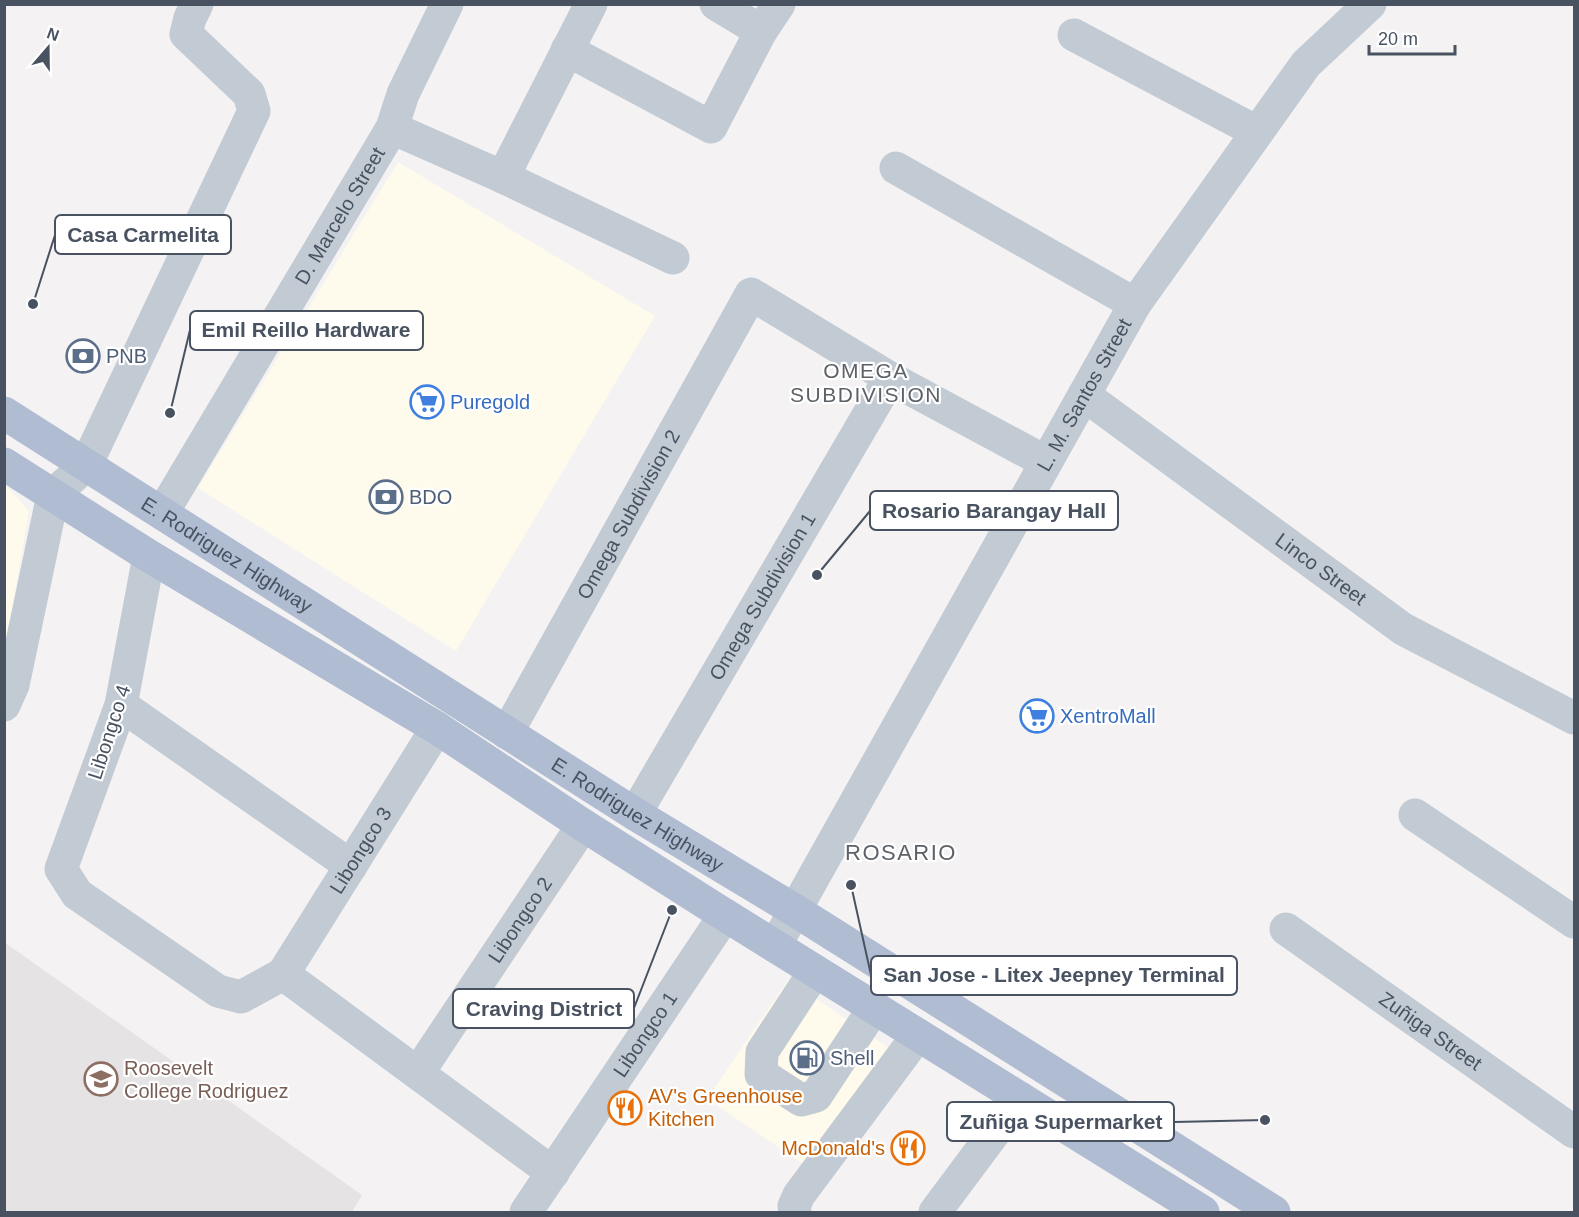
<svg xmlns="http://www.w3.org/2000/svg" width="1579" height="1217" font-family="Helvetica,sans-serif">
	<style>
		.commercial { fill: #fefbec }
		.education { fill: #e5e3e4 }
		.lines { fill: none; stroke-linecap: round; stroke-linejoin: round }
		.minor { stroke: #c2cad4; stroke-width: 33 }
		.major { stroke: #b0bcd2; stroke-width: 33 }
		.labels { text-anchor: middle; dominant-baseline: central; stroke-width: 4.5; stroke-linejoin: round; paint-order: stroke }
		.street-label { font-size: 20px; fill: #485261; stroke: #fff }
		.service-label { font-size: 20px; fill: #4e5e75; stroke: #fff; text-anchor: start }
		.shop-label { font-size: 20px; fill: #366cbe; stroke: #fff; text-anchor: start }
		.education-label { font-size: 20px; fill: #785e54; stroke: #fff; text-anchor: start }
		.food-label { font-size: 20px; fill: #c56008; stroke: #fff; text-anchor: start }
		.neighbourhood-label { font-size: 21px; letter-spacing: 1.5px; fill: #5e6168; stroke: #fff }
		.quarter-label { font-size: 22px; letter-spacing: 1.5px; fill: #5e6168; stroke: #fff }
		.leader { fill: none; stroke: #485261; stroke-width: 2 }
		.callout-dot { fill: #485261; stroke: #fff; stroke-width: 2 }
		.callout { fill: #fff; stroke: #485261; stroke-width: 2 }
		.callout-label { font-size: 21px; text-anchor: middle; font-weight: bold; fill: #485261 }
	</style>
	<rect width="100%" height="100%" fill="#f4f2f2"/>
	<g class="commercial">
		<path d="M398 162 655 316 456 651 198 488Z"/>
		<path d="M5 484 29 511 5 651Z"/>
		<path d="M788 980 889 1048 808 1167 707 1099Z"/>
	</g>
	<path class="education" d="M4 942 362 1195 352 1212H5Z"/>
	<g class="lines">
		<g class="minor">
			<path d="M716 4 761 31"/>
			<path d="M1074 35 1257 132"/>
			<path d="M567 50 711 127 761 31 779 4"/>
			<path d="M392 128 503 177 673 258"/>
			<path d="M896 168 1135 304"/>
			<path d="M503 177 591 4"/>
			<path id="s1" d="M1084 395 1403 629 1574 718"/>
			<path id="s2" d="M163 512 392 128 403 94 447 4"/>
			<path d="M149 556 121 705 61 869 77 894 218 991 241 997 283 974"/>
			<path d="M4 705 13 685 53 495 86 465 254 111 249 94 186 34 190 18 197 4"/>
			<path d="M121 705 351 866"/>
			<path id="s3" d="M507 733 751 294 890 378 1046 462"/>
			<path id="s4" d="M635 814 890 378"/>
			<path d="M1415 815 1574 922"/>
			<path id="s5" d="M1286 929 1574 1132"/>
			<path id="s6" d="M775 946 1135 304 1306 64 1370 4"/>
			<path d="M815 971 762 1052 761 1074 801 1100 816 1096 874 1008"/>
			<path d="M283 974 553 1173"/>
			<path id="s7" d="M283 974 437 728"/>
			<path id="s8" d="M418 1073 583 825"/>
			<path id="s9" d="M526 1212 725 915"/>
			<path d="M795 1212 794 1206 799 1195 918 1035"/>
			<path d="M935 1212 1020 1098"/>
		</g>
		<g class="major">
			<path id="s10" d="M4 413 635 814 796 911 1274 1212"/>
			<path d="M4 464 149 556 437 728 583 825 717 910 1203 1212"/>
		</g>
	</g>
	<defs>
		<symbol id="bank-ring" viewBox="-11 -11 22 22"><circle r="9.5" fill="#fff" stroke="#5c6f8a" stroke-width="1.5"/><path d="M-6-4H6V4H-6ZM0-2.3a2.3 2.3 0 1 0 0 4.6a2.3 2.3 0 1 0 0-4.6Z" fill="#5c6f8a"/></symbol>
		<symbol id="supermarket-ring" viewBox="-11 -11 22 22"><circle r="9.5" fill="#fff" stroke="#3f7fe0" stroke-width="1.5"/><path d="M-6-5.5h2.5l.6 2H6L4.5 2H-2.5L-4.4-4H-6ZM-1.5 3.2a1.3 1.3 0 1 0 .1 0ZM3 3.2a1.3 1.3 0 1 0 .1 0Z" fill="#3f7fe0"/></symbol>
		<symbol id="fuel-ring" viewBox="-11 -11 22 22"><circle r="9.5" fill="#fff" stroke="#5c6f8a" stroke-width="1.5"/><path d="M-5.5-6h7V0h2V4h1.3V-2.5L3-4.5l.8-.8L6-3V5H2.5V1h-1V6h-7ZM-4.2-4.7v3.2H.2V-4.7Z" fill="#5c6f8a"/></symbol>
		<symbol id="university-ring" viewBox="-11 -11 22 22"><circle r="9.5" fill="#fff" stroke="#8d6e63" stroke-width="1.5"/><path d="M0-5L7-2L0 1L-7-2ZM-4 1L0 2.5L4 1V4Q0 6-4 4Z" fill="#8d6e63"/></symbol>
		<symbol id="restaurant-ring" viewBox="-11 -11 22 22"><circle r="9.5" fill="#fff" stroke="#e8710a" stroke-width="1.5"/><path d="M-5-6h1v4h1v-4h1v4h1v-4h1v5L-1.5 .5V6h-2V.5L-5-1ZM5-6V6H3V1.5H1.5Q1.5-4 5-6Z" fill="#e8710a"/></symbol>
	</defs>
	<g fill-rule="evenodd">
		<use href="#bank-ring" x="64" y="337" width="38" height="38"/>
		<use href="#supermarket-ring" x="408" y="383" width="38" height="38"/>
		<use href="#bank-ring" x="367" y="478" width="38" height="38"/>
		<use href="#supermarket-ring" x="1018" y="697" width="38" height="38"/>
		<use href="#fuel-ring" x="788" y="1039" width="38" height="38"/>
		<use href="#university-ring" x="82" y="1060" width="38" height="38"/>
		<use href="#restaurant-ring" x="606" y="1089" width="38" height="38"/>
		<use href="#restaurant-ring" x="889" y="1129" width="38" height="38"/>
	</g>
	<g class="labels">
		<g class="street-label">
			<text stroke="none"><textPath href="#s2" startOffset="345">D. Marcelo Street</textPath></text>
			<text stroke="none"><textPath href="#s6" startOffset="632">L. M. Santos Street</textPath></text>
			<text stroke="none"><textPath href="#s3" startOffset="250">Omega Subdivision 2</textPath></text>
			<text stroke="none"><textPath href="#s10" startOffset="264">E. Rodriguez Highway</textPath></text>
			<text stroke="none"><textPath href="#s1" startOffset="294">Linco Street</textPath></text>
			<text stroke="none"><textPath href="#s4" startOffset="252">Omega Subdivision 1</textPath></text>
			<text transform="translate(109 732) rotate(-72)">Libongco 4</text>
			<text stroke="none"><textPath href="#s10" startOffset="750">E. Rodriguez Highway</textPath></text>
			<text stroke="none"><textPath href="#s7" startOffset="146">Libongco 3</textPath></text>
			<text stroke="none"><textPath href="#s8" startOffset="184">Libongco 2</textPath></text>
			<text stroke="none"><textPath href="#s5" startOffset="177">Zuñiga Street</textPath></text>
			<text stroke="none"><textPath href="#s9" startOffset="214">Libongco 1</textPath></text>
		</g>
		<g class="service-label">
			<text x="106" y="356">PNB</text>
			<text x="409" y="497">BDO</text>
			<text x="830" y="1058">Shell</text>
		</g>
		<g class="shop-label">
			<text x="450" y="402">Puregold</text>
			<text x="1060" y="716">XentroMall</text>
		</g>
		<g class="education-label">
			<text x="124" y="1068">Roosevelt<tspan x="124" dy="23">College Rodriguez</tspan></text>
		</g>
		<g class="food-label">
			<text x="648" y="1096">AV's Greenhouse<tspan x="648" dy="23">Kitchen</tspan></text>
			<text x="885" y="1148" text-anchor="end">McDonald's</text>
		</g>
		<g class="neighbourhood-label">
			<text x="866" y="370">OMEGA<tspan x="866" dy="24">SUBDIVISION</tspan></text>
		</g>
		<g class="quarter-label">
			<text x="901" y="852">ROSARIO</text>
		</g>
	</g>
	<path class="leader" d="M33 304L55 235M170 413L190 330M817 575L870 511M851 885L871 975M672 910L634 1008M1265 1120L1174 1122"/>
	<g class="callout-dot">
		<circle cx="33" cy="304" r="6"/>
		<circle cx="170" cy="413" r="6"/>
		<circle cx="817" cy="575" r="6"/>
		<circle cx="851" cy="885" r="6"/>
		<circle cx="672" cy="910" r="6"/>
		<circle cx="1265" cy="1120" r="6"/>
	</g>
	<g class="callout">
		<rect x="55" y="215" width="176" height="39" rx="6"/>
		<rect x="190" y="311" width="233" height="39" rx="6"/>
		<rect x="870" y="491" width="248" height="39" rx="6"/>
		<rect x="871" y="956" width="366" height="39" rx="6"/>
		<rect x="453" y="989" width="181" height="39" rx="6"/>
		<rect x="947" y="1102" width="227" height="39" rx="6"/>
	</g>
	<g class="callout-label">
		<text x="143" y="242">Casa Carmelita</text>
		<text x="306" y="337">Emil Reillo Hardware</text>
		<text x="994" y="518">Rosario Barangay Hall</text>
		<text x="1054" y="982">San Jose - Litex Jeepney Terminal</text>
		<text x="544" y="1016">Craving District</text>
		<text x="1061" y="1129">Zuñiga Supermarket</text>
	</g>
	<rect width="1579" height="1217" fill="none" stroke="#485261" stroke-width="12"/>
	<g transform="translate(48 48) rotate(20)" stroke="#ffffff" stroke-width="4.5" paint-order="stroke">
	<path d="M0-4.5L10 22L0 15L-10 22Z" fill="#485261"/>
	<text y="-9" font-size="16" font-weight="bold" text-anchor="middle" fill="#485261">N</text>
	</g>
	<path d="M1369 45v9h86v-9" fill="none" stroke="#485261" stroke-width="3"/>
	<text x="1378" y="45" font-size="18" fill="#485261" stroke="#ffffff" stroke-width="4.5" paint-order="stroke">20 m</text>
</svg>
